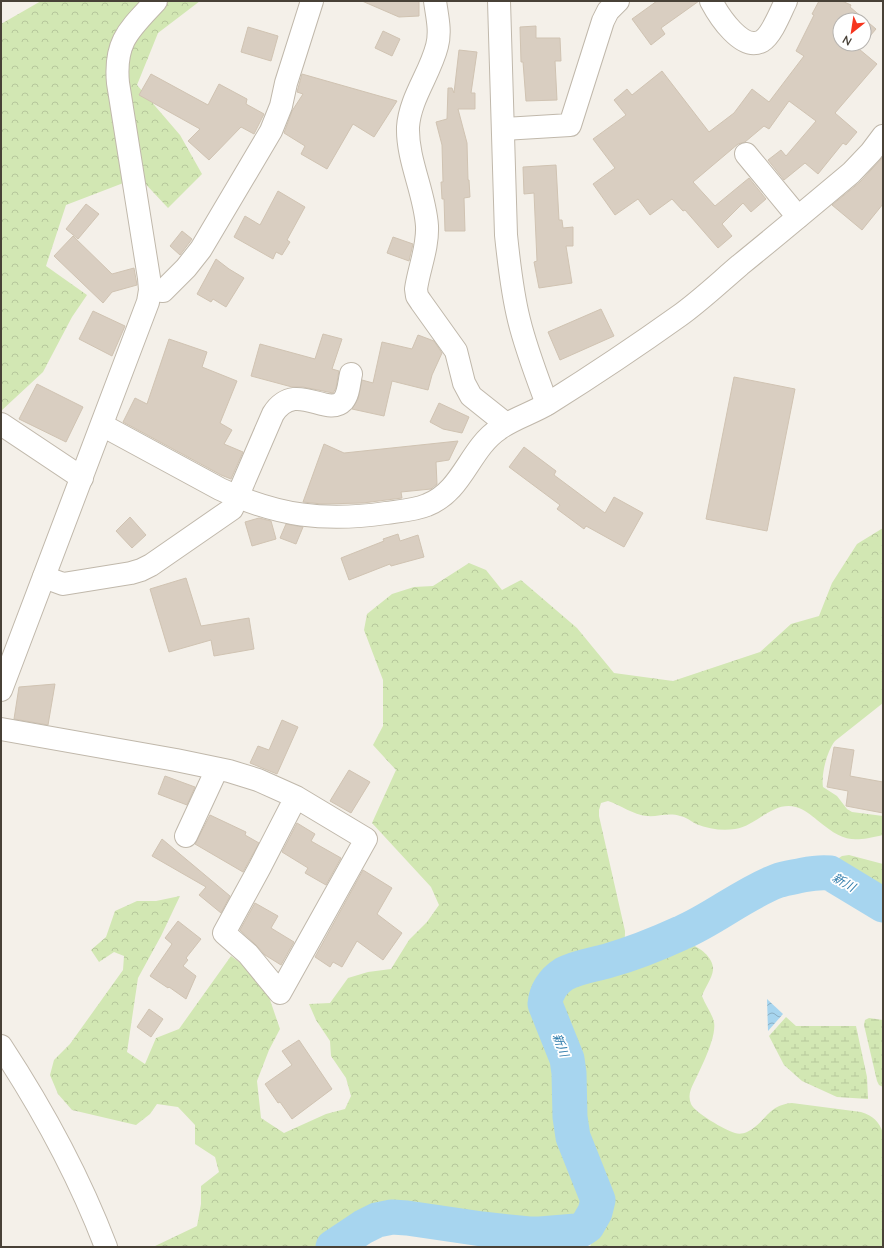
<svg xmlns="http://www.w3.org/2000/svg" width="884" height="1248" font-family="Lato,'Noto Sans JP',sans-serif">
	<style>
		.forest { fill: url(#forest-crowns) }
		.wetland { fill: url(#wetland-marsh) }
		.water { fill: url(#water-waves) }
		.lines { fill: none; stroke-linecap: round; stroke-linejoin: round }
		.river { stroke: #a7d5ef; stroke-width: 35 }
		.building { fill: #d9cec1; stroke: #d0c3b2 }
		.minor-casing { stroke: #c0b8ab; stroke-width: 24 }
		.minor { stroke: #fff; stroke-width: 22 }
		.labels { text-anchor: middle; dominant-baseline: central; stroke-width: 3.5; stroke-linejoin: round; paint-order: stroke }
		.water-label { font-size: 12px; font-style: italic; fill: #2f7baa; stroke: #fff }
	</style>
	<defs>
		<pattern id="forest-crowns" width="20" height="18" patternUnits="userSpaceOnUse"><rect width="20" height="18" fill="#d2e7b3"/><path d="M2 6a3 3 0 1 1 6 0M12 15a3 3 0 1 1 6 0" fill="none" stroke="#b6c79b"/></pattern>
		<pattern id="wetland-marsh" width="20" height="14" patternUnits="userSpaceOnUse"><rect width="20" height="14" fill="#d2e7b3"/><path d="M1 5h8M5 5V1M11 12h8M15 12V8" fill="none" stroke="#b6c79b"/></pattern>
		<pattern id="water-waves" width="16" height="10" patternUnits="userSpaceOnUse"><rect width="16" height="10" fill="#a7d5ef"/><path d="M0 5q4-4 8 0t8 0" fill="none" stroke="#8aaec2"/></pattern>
	</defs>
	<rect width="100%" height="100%" fill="#f4f0e9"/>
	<g class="forest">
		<path d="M41 1H200L158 33 137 85 180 135 202 174 168 208 139 177 66 205 46 266 87 295 72 317 43 372 1 411V24Z"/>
		<path d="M883 528V703L835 741C827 751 821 774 823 787L837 796 847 809 852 812 883 816V835C850 843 843 841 817 820 811 815 804 809 796 807 772 801 757 826 735 829 722 831 709 829 696 824 691 821 686 817 680 816 669 812 658 817 647 816 633 815 621 805 608 801L601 803 599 810V816L625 931C625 937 625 943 620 948 615 953 607 954 600 956 575 962 549 966 539 994 532 1012 555 1042 560 1059 566 1080 560 1107 564 1129 568 1155 583 1176 590 1201L588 1209 582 1221 574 1224 550 1227H529L494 1224 408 1211 392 1210 375 1213 360 1220 320 1247H153L197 1226 201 1204V1186L219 1172 215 1157 195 1144V1125L178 1107 157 1104 150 1114 136 1125 72 1110 58 1094 50 1075 54 1060 70 1044 123 970 124 956 114 952 99 962 91 950 106 937 115 911 137 901H156L180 896 161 936 138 978 127 1052 145 1064 156 1038 179 1029 231 956 254 973 269 997 280 1029 269 1050 257 1081 261 1118 284 1133 326 1114 345 1109 351 1096 346 1078 331 1056 330 1041 316 1020 309 1004 330 1003 348 978 368 972 391 969 409 940 427 922 439 905 431 887 372 823 396 770 373 745 383 726V680L364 630 367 614 392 594 414 587 433 586 469 563 486 570 502 590 521 580 577 628 614 673 673 681 760 652 791 624 819 616 832 583 857 544Z"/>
		<path d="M849 855 883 864V896L839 868 837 863 839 858 842 856Z"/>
		<path d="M674 944C678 944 684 943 689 944 700 947 714 958 713 970 712 979 705 987 702 996 705 1005 712 1013 714 1022 717 1039 698 1073 691 1089 689 1094 689 1099 691 1104 695 1113 725 1130 735 1133 738 1134 743 1134 747 1132 766 1123 767 1105 792 1103L861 1112C873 1116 879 1121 883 1133V1247H590L597 1225 604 1207 605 1199 603 1192 583 1145 578 1126 574 1058 553 1008 552 1003 555 995 561 987 572 978 619 965Z"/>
	</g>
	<g class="wetland">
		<path d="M786 1017 796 1026H856L867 1077 868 1099 837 1097 802 1081 784 1065 769 1036Z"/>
		<path d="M869 1018 883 1020V1087L879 1085 877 1081 864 1025 865 1020Z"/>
	</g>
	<path class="water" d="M767 999 783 1014 768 1031Z"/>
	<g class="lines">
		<path class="river" d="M333 1247 363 1227 377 1220 392 1217 407 1218 482 1229 529 1234H540L576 1231 581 1230 587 1226 595 1212 598 1200 573 1137 570 1117 569 1073 567 1059 545 1004C546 992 553 981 564 974 577 967 593 965 607 961 632 954 657 944 681 933 714 919 743 894 777 881 785 878 794 877 803 875 813 873 821 872 830 873L883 905"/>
	</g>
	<g class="building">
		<path d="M362 1H419V16L399 17Z"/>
		<path d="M657 1H699L661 28 665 34 651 45 632 19Z"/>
		<path d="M819 1H842L851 5 850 7 876 29 864 43V20H840V44H863L859 49 877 64 835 113 857 132 846 145 843 143 818 174 805 163 784 180 768 160 781 150 786 156 816 121 789 101 769 129 764 126 745 142 738 144 693 182 715 206 749 178 766 199 751 212 743 203 722 224 732 236 718 248 685 210 683 211 672 199 650 215 638 199 615 215 593 184 615 168 593 139 626 115 614 100 627 89 632 95 662 71 709 132 734 113 752 89 769 102 804 56 796 51 814 15 812 14Z"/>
		<path d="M536 26V38H560L561 61H555L557 100 526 101 523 62H521L520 27Z"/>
		<path d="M248 27 278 36 271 61 241 52Z"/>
		<path d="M383 31 400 39 392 56 375 48Z"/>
		<path d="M459 50 477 52 471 93H475V109H458L467 143 468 180H469L470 197 464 198 465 231H445L444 199H442L441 182H443L442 145 436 122 447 119 448 88H452L454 93Z"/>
		<path d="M151 74 208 105 219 84 247 99 246 104 264 114 254 134 241 127 209 160 188 141 200 129 139 95Z"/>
		<path d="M302 74 397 101 374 137 353 124 327 169 301 154 305 146 284 133 292 111 303 94 297 92Z"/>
		<path d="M883 157V204L862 230 832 205 860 182Z"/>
		<path d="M556 165 559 220H562L563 228 573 227V246H566L572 283 539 288 534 262 537 261 534 193 524 194 523 167Z"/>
		<path d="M278 191 305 207 287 240 290 242 282 255 276 252 273 259 234 237 245 216 260 225Z"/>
		<path d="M86 204 99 214 78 239 66 229Z"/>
		<path d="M182 231 192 239 180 255 170 246Z"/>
		<path d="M73 236 112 274 134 268 137 285 112 292 103 303 54 256Z"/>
		<path d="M393 237 413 244 409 261 387 253Z"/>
		<path d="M216 259 229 269 244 278 226 307 213 299 211 302 197 294Z"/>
		<path d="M601 309 614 336 560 360 548 332Z"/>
		<path d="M93 311 125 326 112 356 79 339Z"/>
		<path d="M323 334 342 339 332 369 339 371 336 388 333 393 303 387H292L251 376 260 344 315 359Z"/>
		<path d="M418 335 434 341 442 353 432 375 428 390 392 381 384 416 352 409 358 399 362 380 373 383 382 342 412 349Z"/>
		<path d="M169 339 207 352 202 367 237 381 220 423 232 430 224 444 243 452 231 479 221 475 123 422 135 398 147 404Z"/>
		<path d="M734 377 795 389 767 531 706 519Z"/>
		<path d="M37 384 83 407 66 442 19 419Z"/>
		<path d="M439 403 469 417 462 433 443 429 430 422Z"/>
		<path d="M458 441 449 460 436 462 437 484 431 489 401 492 402 498 363 503 322 504 303 502 324 444 344 453Z"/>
		<path d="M524 447 556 471 554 475 605 513 614 497 643 513 624 547 586 526 584 529 557 509 560 505 509 467Z"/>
		<path d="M130 517 146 535 132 548 116 531Z"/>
		<path d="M259 518 271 521 276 539 252 546 245 522Z"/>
		<path d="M286 524 303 527 296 544 280 538Z"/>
		<path d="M398 534 400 541 418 535 424 557 391 566 390 564 349 580 341 558 384 541 383 539Z"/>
		<path d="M186 578 201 626 249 618 254 649 214 656 211 640 169 652 150 589Z"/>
		<path d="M55 684 48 725 14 719 19 687Z"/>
		<path d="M282 720 298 727 277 774 250 763 258 746 269 750Z"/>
		<path d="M834 747 854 750 850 776 883 782V813L846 806 848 791 827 787Z"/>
		<path d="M349 770 370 782 351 813 330 801Z"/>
		<path d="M165 776 195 787 187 805 158 794Z"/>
		<path d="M210 815 246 832 245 835 259 843 243 872 195 844Z"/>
		<path d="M297 823 315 834 311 841 341 858 326 885 305 873 308 868 282 852Z"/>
		<path d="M162 839 230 896 221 913 199 895 206 887 152 856Z"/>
		<path d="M363 870 392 888 377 914 402 933 383 960 357 941 342 967 333 962 330 967 315 957Z"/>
		<path d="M255 903 278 916 271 928 294 942 281 965 265 955 256 945 240 930Z"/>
		<path d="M178 921 201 939 186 958 188 960 183 966 196 976 186 999 169 987 168 988 150 976 172 944 165 938Z"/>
		<path d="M149 1009 163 1019 151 1037 137 1027Z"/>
		<path d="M299 1040 332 1089 292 1119 280 1102 278 1103 265 1084 292 1065 282 1051Z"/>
	</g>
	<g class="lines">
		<defs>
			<g id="minor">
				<path d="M435 1C437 16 441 31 437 46 430 74 410 98 408 127 407 160 425 193 427 226 428 248 419 268 416 289L417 296 421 302 456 351 464 383 471 396 506 424"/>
				<path d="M499 1 506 235C509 264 512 292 519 320 526 349 537 377 547 404"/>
				<path d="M711 1C719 16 742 52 762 41 772 35 781 11 786 1"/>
				<path d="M503 129 570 125 603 21 608 11 618 1"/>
				<path d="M746 154 798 217"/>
				<path d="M150 290 163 291 186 268 201 249 271 131 281 106 286 83 312 1"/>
				<path d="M1 424 82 478"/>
				<path d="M102 425 220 489C277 516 325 522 386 513 400 511 415 510 427 505 463 491 469 449 499 429 514 418 533 413 549 403 592 376 637 346 679 316 700 301 720 282 740 265 777 235 814 204 851 173L871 152 883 136"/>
				<path d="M44 577 63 584 131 573 141 570 151 565 232 509 273 414C295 379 327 418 343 401 349 394 349 382 351 374"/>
				<path d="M1 690 148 302 150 290 149 278 118 83C114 41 130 29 156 1"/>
				<path d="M1 729 176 760 229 771 258 780 296 797 366 839 280 993 248 954 224 933 260 867 296 797"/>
				<path d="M186 836 217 769"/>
				<path d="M1 1046C43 1110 79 1176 106 1247"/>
			</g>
		</defs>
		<use href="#minor" class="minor-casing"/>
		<use href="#minor" class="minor"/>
	</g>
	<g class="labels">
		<g class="water-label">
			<text transform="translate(844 882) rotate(29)">新川</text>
			<text transform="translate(561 1045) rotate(69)">新川</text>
		</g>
	</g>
	<rect width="884" height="1248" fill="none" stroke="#484137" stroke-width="4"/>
	<g transform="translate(852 32) rotate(210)"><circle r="19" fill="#ffffff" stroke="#b6b3af"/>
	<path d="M0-3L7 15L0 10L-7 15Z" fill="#f6351e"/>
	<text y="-6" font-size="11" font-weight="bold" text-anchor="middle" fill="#484137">N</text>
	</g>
</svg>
